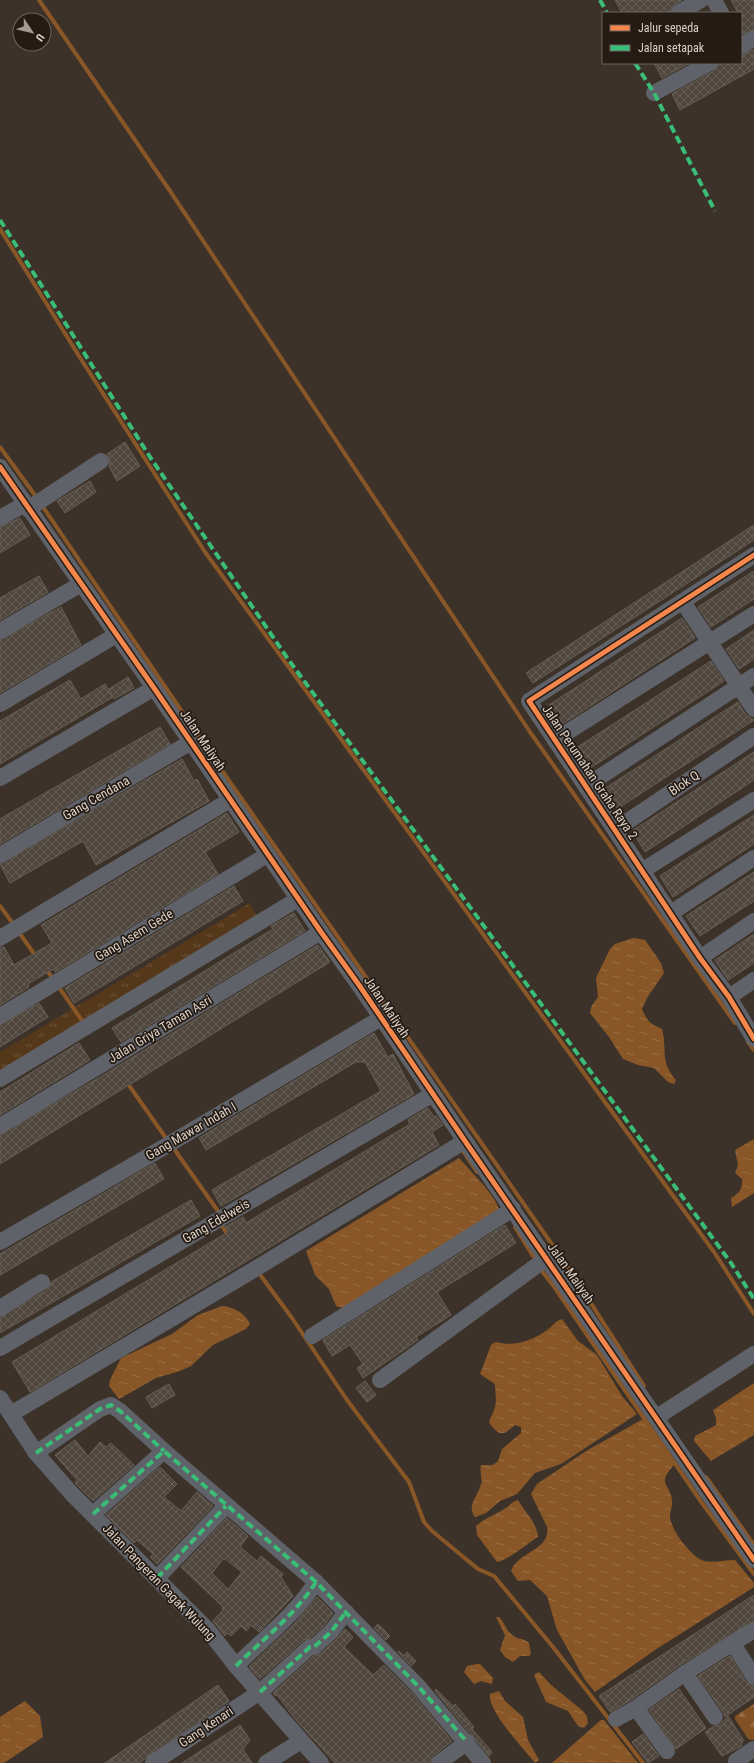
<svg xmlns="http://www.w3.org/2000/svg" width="754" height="1763" font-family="'Roboto Condensed',sans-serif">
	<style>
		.grass { fill: url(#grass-tufts) }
		.forest { fill: url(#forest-firs) }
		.water { fill: url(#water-ripples) }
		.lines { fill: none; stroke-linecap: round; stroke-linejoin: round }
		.stream { stroke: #895727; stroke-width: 4 }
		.building { fill: url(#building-cross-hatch); stroke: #675e56; fill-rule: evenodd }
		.minor { stroke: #5f6268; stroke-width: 16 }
		.quiet { stroke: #3abd76; stroke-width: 4; stroke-dasharray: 8 4; stroke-linecap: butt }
		.cycleway-casing { stroke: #241b14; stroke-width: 8 }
		.cycleway { stroke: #f5874c; stroke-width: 5 }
		.labels { text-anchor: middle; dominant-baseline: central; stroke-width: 3.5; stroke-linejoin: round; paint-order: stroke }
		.street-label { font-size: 13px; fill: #ddd1c7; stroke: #241b14 }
	</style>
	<defs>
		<pattern id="grass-tufts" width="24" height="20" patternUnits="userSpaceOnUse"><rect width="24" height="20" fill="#55371a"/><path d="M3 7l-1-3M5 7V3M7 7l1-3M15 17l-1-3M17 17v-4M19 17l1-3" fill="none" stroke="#6d533a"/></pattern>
		<pattern id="forest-firs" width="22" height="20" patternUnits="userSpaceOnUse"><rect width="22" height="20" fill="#825224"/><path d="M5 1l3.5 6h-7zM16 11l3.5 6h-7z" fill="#936a42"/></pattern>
		<pattern id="water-ripples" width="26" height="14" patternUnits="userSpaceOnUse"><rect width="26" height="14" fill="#895727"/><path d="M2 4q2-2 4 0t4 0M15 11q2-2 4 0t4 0" fill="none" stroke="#996e45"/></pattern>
		<pattern id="building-cross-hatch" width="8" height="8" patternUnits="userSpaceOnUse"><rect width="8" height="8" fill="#4f463e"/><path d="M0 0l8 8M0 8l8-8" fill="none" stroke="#686058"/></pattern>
	</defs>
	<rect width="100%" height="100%" fill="#3c3229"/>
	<path class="grass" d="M250 903 257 917 0 1075V1052Z"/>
	<path class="forest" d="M754 1704V1740H751L748 1739 735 1719V1716Z"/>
	<g class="water">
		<path d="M633 938 645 940 661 963 664 973 647 998 642 1009C647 1021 650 1024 662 1029 668 1052 659 1060 676 1080L674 1084 668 1082 654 1068 638 1065 623 1059 609 1037 590 1013 591 1007 598 997 596 978 610 949 615 944Z"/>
		<path d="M754 1139V1193L732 1207 731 1198C739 1194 743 1188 742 1179L735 1173 738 1165 735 1150Z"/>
		<path d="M459 1158C468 1169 500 1199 499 1212L379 1287 342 1308 336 1306 329 1289 315 1275 306 1251Z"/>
		<path d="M222 1306C234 1307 245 1313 250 1324L246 1329 213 1345 191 1366 180 1371 156 1378 119 1399 109 1386 110 1380 121 1358 172 1334 198 1315Z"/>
		<path d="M562 1319 578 1341 597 1355 622 1396 637 1414 561 1464 535 1473 517 1494 500 1501 486 1513 475 1517C466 1505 478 1497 481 1484 483 1478 479 1472 481 1465H493L498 1461 502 1449 521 1433V1427L515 1425 505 1433H499C483 1420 491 1422 495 1407 497 1400 495 1391 495 1384L480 1374 491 1345 496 1342C514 1347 532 1341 547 1330 553 1326 555 1321 562 1319Z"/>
		<path d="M754 1383V1435L711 1461 694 1441 695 1436 716 1425V1418L713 1410Z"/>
		<path d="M643 1419 674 1465C656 1485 670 1483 672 1500 673 1506 670 1510 670 1515 669 1528 692 1558 704 1561 713 1563 726 1560 735 1560L754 1583V1587L655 1650 595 1692 585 1680 557 1630 547 1596 530 1580 518 1581 511 1571C517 1552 551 1550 547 1527L531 1494 537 1484 586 1451Z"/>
		<path d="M518 1500C525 1512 537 1523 538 1537 528 1543 507 1561 497 1562L477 1535 476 1526C485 1518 495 1515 504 1509 510 1506 511 1502 518 1500Z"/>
		<path d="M496 1617H499C504 1622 506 1630 512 1635 518 1640 524 1638 529 1643L531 1654 529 1656H520L513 1662 505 1657 500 1650 505 1635Z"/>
		<path d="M477 1664H480L493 1678 492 1684 481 1681 474 1684 464 1672 467 1666Z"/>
		<path d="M539 1672 551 1685 583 1711 587 1716 588 1723 584 1728 578 1726 568 1711 546 1702 534 1675Z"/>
		<path d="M499 1691 505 1701 523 1717 528 1740 539 1760 535 1763C524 1749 487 1711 490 1694Z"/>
		<path d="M25 1701 40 1716 43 1737 4 1763H0V1717Z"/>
		<path d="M601 1720H604L638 1763H552Z"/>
	</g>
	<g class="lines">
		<g class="stream">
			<path d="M39 0 170 191 530 732 735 1023"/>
			<path d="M0 229 84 364 205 552 714 1252 754 1314"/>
			<path d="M0 447 37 498"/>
			<path d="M41 504 221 769 567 1266 644 1386"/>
			<path d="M0 906 14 925"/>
			<path d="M18 931 37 958"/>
			<path d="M45 968 54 980"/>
			<path d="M58 986 83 1022"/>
			<path d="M748 1042 754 1050"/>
			<path d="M126 1081 168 1141"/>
			<path d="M172 1146 220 1214"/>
			<path d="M461 1148 477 1172"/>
			<path d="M224 1223 222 1226 229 1236"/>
			<path d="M515 1227 533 1256"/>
			<path d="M541 1270 553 1285 702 1503 754 1574"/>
			<path d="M258 1272 292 1318 347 1400 409 1482 424 1522 432 1531 478 1569 494 1576 553 1647 643 1763"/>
			<path d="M706 1477 754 1545"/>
		</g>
	</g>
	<g class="building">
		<path d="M615 0H682L670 8 669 13H622Z"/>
		<path d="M731 0H754V29L741 35V13H738Z"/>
		<path d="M754 49V69L680 110 672 94 714 71 719 63H741V55Z"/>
		<path d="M654 63H690L662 78Z"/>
		<path d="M125 442 140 466 117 481 109 466 110 460 107 454Z"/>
		<path d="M90 481 96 492 65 513 57 501Z"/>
		<path d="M20 518 30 535 0 553V527Z"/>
		<path d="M754 525V540L533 683 526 673Z"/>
		<path d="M754 571V599L711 627 698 607Z"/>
		<path d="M39 576 48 592 0 620V598Z"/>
		<path d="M61 607 81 645 0 693V640Z"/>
		<path d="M682 618 695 638 561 725 549 705Z"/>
		<path d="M754 630V659L739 669 726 649Z"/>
		<path d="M711 661 724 681 589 769 576 748Z"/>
		<path d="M128 677 134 688 114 699 113 697 0 764V721L70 680 81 699 105 684 113 697 109 689Z"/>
		<path d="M738 702 746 715 754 720 617 809 604 789Z"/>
		<path d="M160 727 170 744 0 844V819Z"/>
		<path d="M754 752V780L645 852 632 831Z"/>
		<path d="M182 759 194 781 197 779 209 801 96 865 83 841 10 883 0 864Z"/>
		<path d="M227 813 239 832 205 852 218 874 55 972 53 969 28 984 29 987 0 1005V947H4L14 965 52 943 41 925Z"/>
		<path d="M754 815V844L673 897 660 876Z"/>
		<path d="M754 872V901L700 936 686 916Z"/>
		<path d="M234 886 243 901 74 1003 65 988Z"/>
		<path d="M294 913 305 931 121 1042 112 1028 273 929 271 926Z"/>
		<path d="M754 934V963L728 980 715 960Z"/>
		<path d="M318 945 330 962 0 1164V1135L100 1077Z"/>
		<path d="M39 1003 48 1017 0 1047V1025Z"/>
		<path d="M374 1033 388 1057 393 1054 414 1094 221 1206 212 1190 381 1091 365 1062H356L206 1150 199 1138Z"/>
		<path d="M79 1043 90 1060 0 1115V1092Z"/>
		<path d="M428 1108 434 1117 436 1116 443 1125 432 1132 439 1145 30 1392 12 1362 228 1232 225 1227 243 1217 246 1223 410 1124 408 1120Z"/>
		<path d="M155 1163 164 1179 0 1275V1254Z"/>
		<path d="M191 1200 200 1216 0 1333V1317L47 1290 51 1282Z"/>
		<path d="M505 1225 516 1243 437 1292 451 1315 416 1337 418 1340 363 1378 357 1368 363 1364 350 1345 332 1356 323 1340Z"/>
		<path d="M365 1381 376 1395 367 1402 356 1388Z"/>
		<path d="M169 1384 175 1395 152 1408 146 1397Z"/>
		<path d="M75 1440 88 1456 100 1442 106 1447 111 1443 134 1465 93 1501 75 1483 77 1480 55 1455Z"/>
		<path d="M160 1467 177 1484 164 1497 181 1511 197 1492 213 1506 157 1564 150 1557 153 1554 137 1540 134 1543 106 1515Z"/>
		<path d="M227 1518 248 1536 240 1547 257 1561 261 1556 283 1574 281 1577 293 1596 259 1632 251 1625 246 1631 241 1626 231 1636 227 1633 225 1636 213 1621 223 1610 222 1608 223 1607 181 1567ZM224 1558 242 1572 228 1589 212 1573Z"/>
		<path d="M754 1595V1621L680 1665 631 1700 610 1712 599 1696Z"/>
		<path d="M317 1597 333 1613 324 1626 310 1638 304 1640 260 1679 249 1667 295 1623Z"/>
		<path d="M378 1624 390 1636 386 1640 374 1628Z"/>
		<path d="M345 1629 353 1637 344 1647 373 1675 384 1665 411 1692 452 1741 433 1756 430 1763H335L295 1719 277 1695 275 1696 273 1693 314 1656 320 1654 337 1639Z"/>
		<path d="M399 1651 404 1656 407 1652 416 1661 411 1666 398 1652Z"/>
		<path d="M730 1656 746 1682 754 1686V1697L725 1717 723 1712 698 1676Z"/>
		<path d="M218 1685 229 1701 139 1763H105Z"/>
		<path d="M436 1689 453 1706 455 1704 474 1727 472 1729 492 1752 489 1756 435 1691Z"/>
		<path d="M679 1689 706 1728 676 1749 649 1710Z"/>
		<path d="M728 1716 744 1741 741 1743 742 1746 722 1756 705 1732 714 1726 720 1725Z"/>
		<path d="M240 1725 250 1740 243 1749 252 1763H182Z"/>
		<path d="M643 1734 659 1756 648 1763 632 1742Z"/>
	</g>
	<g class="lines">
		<g class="minor">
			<path d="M714 0 721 13"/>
			<path d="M678 13 701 0"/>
			<path d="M741 46 754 38"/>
			<path d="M654 93 710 63"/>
			<path d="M0 467 154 688 321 932 359 985 465 1141 754 1560"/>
			<path d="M28 509 101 461"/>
			<path d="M0 518 25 504"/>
			<path d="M754 555 529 701 700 958 729 997 754 1039"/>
			<path d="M683 602 754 709"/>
			<path d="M0 631 81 584"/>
			<path d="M0 704 116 635"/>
			<path d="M555 740 754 614"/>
			<path d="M0 778 154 688"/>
			<path d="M586 786 754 676"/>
			<path d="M615 830 754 736"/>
			<path d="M0 855 191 742"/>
			<path d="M642 871 754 800"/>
			<path d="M671 913 754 858"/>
			<path d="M0 938 230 800"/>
			<path d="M700 958 754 921"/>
			<path d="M729 997 754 980"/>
			<path d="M0 1016 267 855"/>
			<path d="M0 1079 298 899"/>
			<path d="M0 1126 321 932"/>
			<path d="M0 1242 166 1146 381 1018"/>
			<path d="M0 1308 42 1282"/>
			<path d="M312 1336 513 1209"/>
			<path d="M0 1348 433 1094"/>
			<path d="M380 1380 547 1258"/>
			<path d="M0 1398 36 1453 72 1494 208 1630 236 1666 321 1763"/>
			<path d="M11 1414 250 1272 465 1141"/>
			<path d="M657 1417 754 1354"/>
			<path d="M36 1453 100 1409 111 1405 120 1411 164 1451"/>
			<path d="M93 1514 164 1451 316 1582 418 1686 483 1763"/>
			<path d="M157 1578 226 1506"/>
			<path d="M733 1644 754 1677"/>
			<path d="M236 1666C263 1639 295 1615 316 1582"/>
			<path d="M685 1673 715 1717"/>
			<path d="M636 1708 667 1751"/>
			<path d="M616 1719 636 1708 685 1673 754 1630"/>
			<path d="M736 1761 754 1749"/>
			<path d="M153 1763 260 1692 310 1647H314L331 1632 346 1612"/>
			<path d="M266 1763 301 1741"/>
			<path d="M439 1763 467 1742"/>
		</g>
		<g class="quiet">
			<path d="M600 0 607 13"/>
			<path d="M635 63 654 93 715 211"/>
			<path d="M0 220 150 457 288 659 731 1263 754 1299"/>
			<path d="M36 1453 100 1409 111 1405 120 1411 164 1451"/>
			<path d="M93 1514 164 1451 316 1582 418 1686 467 1742"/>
			<path d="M157 1578 226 1506"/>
			<path d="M236 1666C263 1639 295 1615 316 1582"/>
			<path d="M260 1692 310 1647H314L331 1632 346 1612"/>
		</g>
		<defs>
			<g id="cycleway">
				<path d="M0 467 154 688 321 932 359 985 465 1141 754 1560"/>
				<path d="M754 555 529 701 700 958 729 997 754 1039"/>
			</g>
		</defs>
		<use href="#cycleway" class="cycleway-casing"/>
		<use href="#cycleway" class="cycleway"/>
	</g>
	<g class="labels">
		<g class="street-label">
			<text transform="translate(203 740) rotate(56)">Jalan Maliyah</text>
			<text transform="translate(590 772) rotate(56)">Jalan Perumahan Graha Raya 2</text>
			<text transform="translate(684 783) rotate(-34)">Blok Q</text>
			<text transform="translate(96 798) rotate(-30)">Gang Cendana</text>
			<text transform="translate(134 935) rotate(-31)">Gang Asem Gede</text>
			<text transform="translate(387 1007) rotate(56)">Jalan Maliyah</text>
			<text transform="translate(160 1029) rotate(-31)">Jalan Griya Taman Asri</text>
			<text transform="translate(191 1131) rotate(-30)">Gang Mawar Indah I</text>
			<text transform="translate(216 1221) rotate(-30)">Gang Edelweis</text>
			<text transform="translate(571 1273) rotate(55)">Jalan Maliyah</text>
			<text transform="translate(159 1582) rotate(46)">Jalan Pangeran Gagak Wulung</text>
			<text transform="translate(206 1727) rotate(-34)">Gang Kenari</text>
		</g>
	</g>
	<rect x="602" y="12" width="140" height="52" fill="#241b14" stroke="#6e645c"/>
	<rect x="610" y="25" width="20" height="6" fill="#f5874c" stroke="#6e645c"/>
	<text x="638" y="32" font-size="12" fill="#ddd1c7">Jalur sepeda</text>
	<rect x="610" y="45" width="20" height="6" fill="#3abd76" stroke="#6e645c"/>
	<text x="638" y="52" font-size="12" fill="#ddd1c7">Jalan setapak</text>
	<g transform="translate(32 32) rotate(125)"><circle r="19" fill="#241b14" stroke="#6e645c"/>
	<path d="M0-3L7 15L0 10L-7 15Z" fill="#a59990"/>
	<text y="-6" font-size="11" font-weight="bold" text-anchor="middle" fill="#ddd1c7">U</text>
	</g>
</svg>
